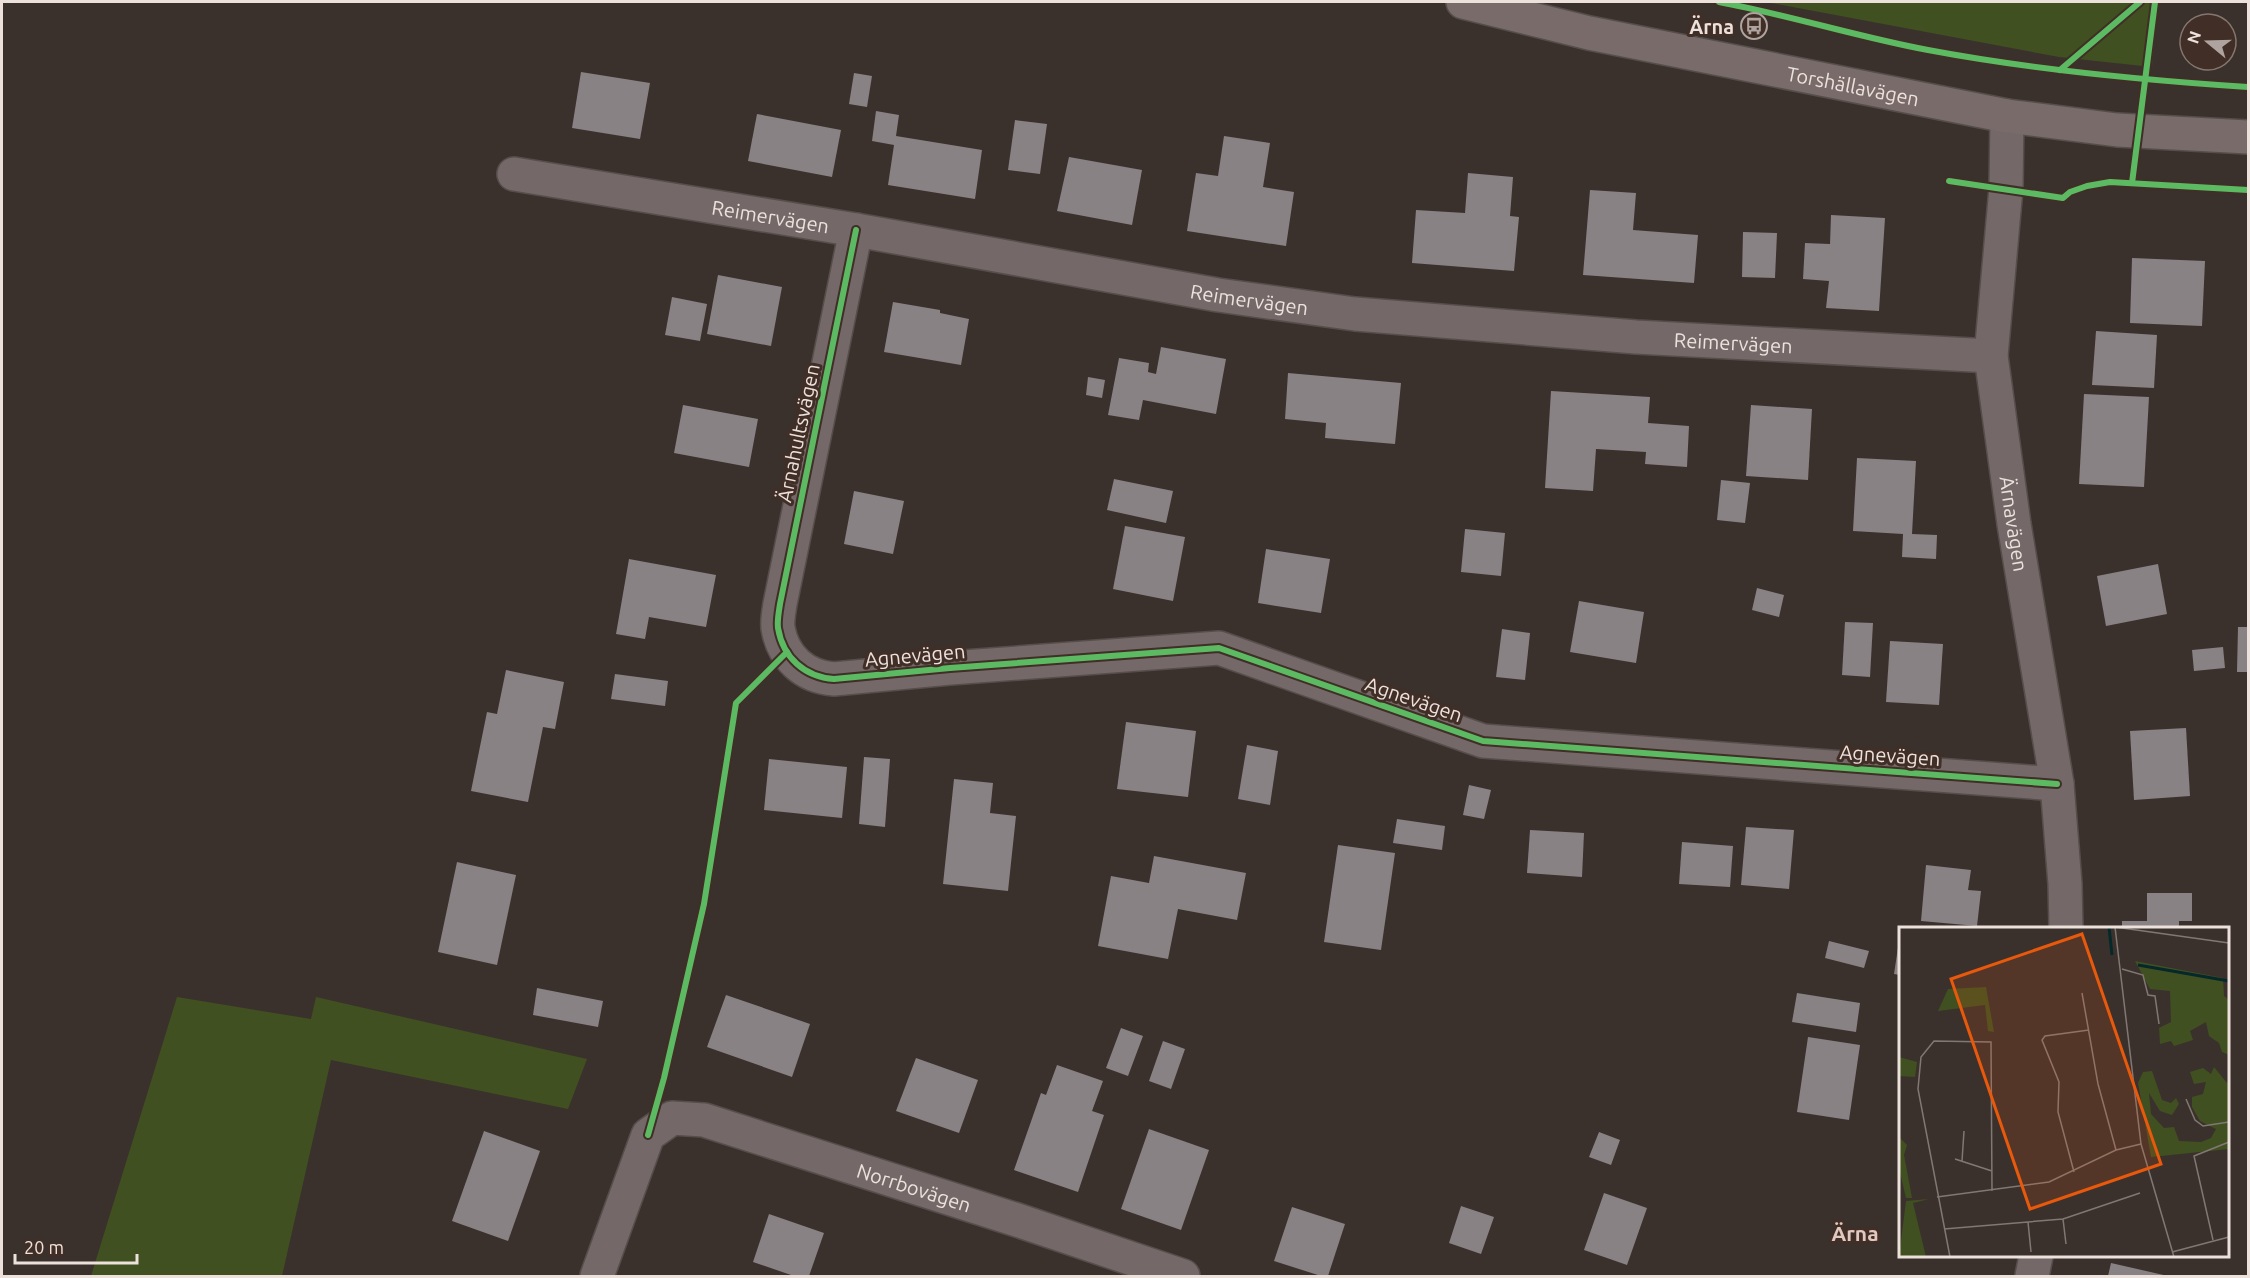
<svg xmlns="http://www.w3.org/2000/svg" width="2250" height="1278" font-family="Ubuntu,sans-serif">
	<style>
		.green { fill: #415021 }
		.building { fill: #888284 }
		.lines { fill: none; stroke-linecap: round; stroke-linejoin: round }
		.street-casing { stroke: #564e4a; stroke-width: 36 }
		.secondary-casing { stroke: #564e4a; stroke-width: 36 }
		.street { stroke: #756868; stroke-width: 33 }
		.secondary { stroke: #786b69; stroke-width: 33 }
		.cycleway-casing { stroke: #402e27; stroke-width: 10 }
		.cycleway { stroke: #5cba63; stroke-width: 6 }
		.labels { text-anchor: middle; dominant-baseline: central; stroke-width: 6; stroke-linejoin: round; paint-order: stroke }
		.poi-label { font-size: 20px; font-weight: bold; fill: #ede1dc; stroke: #402e27; text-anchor: end }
		.street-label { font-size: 20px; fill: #ede1dc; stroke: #402e27 }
		.neighbourhood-label { font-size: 21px; font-weight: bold; fill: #e1c9c0; stroke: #402e27 }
		.inset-river { fill: none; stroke: #05292b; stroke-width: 3 }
		.inset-road { fill: none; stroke: #827773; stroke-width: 1.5 }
		.view { fill: #e8590c; fill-opacity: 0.15; stroke: #e8590c; stroke-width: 3 }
		.inset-edge { fill: none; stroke: #ede1dc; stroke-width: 3 }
	</style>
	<rect width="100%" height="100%" fill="#3a312d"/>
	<g class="green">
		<path d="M1766 2H2160L2158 7 2152 67 2059 57Z"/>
		<path d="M177 997 311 1019 316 997 587 1059 568 1109 331 1060 282 1276H91Z"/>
	</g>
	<g class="building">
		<path d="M581 72 650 83 640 139 572 128Z"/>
		<path d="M854 73 872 76 867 107 849 104Z"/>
		<path d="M876 111 899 115 896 136 982 150 975 199 888 185 894 145 872 141Z"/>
		<path d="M757 114 841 130 832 177 748 161Z"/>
		<path d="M1015 120 1047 124 1040 174 1008 170Z"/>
		<path d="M1224 136 1270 143 1263 187 1294 192 1286 246 1187 231 1196 173 1218 176Z"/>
		<path d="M1069 157 1142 170 1132 225 1057 211Z"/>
		<path d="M1468 173 1513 177 1510 216 1519 217 1514 271 1412 263 1416 210 1465 213Z"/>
		<path d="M1590 190 1636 193 1633 230 1698 235 1694 283 1583 275Z"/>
		<path d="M1831 215 1885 218 1879 311 1826 308 1829 281 1803 279 1805 243 1830 244Z"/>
		<path d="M1743 232 1777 233 1775 278 1742 277Z"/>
		<path d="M2132 258 2205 261 2202 326 2130 323Z"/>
		<path d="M718 275 782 287 771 346 707 334Z"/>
		<path d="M672 297 707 304 700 341 665 335Z"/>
		<path d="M893 302 940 310V313L969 319 961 365 884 352Z"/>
		<path d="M2096 331 2157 335 2154 388 2092 385Z"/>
		<path d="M1161 347 1226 359 1216 414 1143 400 1139 420 1108 415 1119 358 1149 363 1148 372 1156 374Z"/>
		<path d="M1288 373 1401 383 1395 444 1325 438 1326 423 1285 419Z"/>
		<path d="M1088 377 1105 380 1102 398 1086 395Z"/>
		<path d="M1551 391 1650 397 1648 423 1689 426 1687 467 1645 464 1646 452 1596 449 1593 491 1545 488Z"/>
		<path d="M2084 394 2149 397 2144 487 2079 484Z"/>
		<path d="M683 405 758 419 749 467 674 453Z"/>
		<path d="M1751 405 1812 409 1808 480 1746 476Z"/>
		<path d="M1857 458 1916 461 1912 534 1937 535 1936 559 1902 557 1903 534 1853 531Z"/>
		<path d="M1114 479 1173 491 1166 523 1107 510Z"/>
		<path d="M1721 480 1750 483 1745 523 1717 520Z"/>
		<path d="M854 491 904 501 893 554 844 544Z"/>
		<path d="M1125 526 1185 537 1173 601 1113 589Z"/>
		<path d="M1465 529 1505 533 1501 576 1461 572Z"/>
		<path d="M1266 549 1330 559 1321 613 1258 603Z"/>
		<path d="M629 559 716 575 706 627 649 617 645 639 616 634Z"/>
		<path d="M2158 564 2167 614 2106 626 2097 576Z"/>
		<path d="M1757 588 1784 595 1779 617 1752 610Z"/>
		<path d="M1579 601 1644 612 1636 663 1570 652Z"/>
		<path d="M1845 622 1873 623 1870 677 1842 675Z"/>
		<path d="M2238 627H2248V672H2237Z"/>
		<path d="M1502 629 1530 633 1525 680 1496 677Z"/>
		<path d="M1890 641 1943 644 1939 705 1886 702Z"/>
		<path d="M2223 647 2225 668 2194 671 2192 650Z"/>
		<path d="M506 670 564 682 555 729 543 727 528 802 471 791 487 712 497 714Z"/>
		<path d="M615 674 668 681 665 706 611 699Z"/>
		<path d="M1126 722 1196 731 1188 797 1117 789Z"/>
		<path d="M2186 728 2190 796 2134 800 2130 731Z"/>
		<path d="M1247 745 1278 751 1270 805 1238 799Z"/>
		<path d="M864 757 890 759 885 827 859 824Z"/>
		<path d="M769 759 847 767 842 818 764 810Z"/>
		<path d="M954 779 993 783 990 813 1016 816 1008 891 943 884Z"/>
		<path d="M1469 785 1491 790 1484 819 1463 815Z"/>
		<path d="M1397 819 1445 826 1442 850 1393 843Z"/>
		<path d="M1746 827 1794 830 1789 889 1741 885Z"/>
		<path d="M1530 830 1584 833 1582 877 1527 873Z"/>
		<path d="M1682 842 1733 846 1730 887 1679 884Z"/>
		<path d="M1338 845 1395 853 1381 950 1324 942Z"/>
		<path d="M1154 856 1246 873 1237 920 1178 909 1168 959 1098 946 1111 876 1149 883Z"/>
		<path d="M457 862 516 875 497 965 438 952Z"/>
		<path d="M1926 865 1971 870 1968 890 1981 891 1977 926 1921 921Z"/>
		<path d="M2147 893H2192V921H2179V928H2122V921H2147Z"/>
		<path d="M1829 941 1869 951 1864 968 1825 958Z"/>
		<path d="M1899 941H1900V975L1894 974Z"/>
		<path d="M537 988 603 1001 598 1027 533 1015Z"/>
		<path d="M1797 993 1860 1003 1856 1032 1792 1022Z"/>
		<path d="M726 995 810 1024 792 1077 707 1047Z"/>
		<path d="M1121 1028 1143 1036 1128 1076 1106 1068Z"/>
		<path d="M1808 1037 1860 1045 1849 1120 1797 1112Z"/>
		<path d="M1163 1041 1185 1049 1171 1089 1149 1081Z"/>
		<path d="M916 1058 978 1080 959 1133 896 1111Z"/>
		<path d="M1057 1065 1103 1081 1092 1111 1104 1115 1078 1192 1014 1170 1041 1093 1046 1095Z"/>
		<path d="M1149 1129 1209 1150 1181 1230 1121 1209Z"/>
		<path d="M484 1131 540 1151 508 1241 452 1221Z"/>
		<path d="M1599 1132 1620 1140 1611 1165 1589 1157Z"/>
		<path d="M1604 1193 1647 1208 1627 1265 1584 1250Z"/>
		<path d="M1461 1206 1494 1217 1481 1254 1449 1243Z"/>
		<path d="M1292 1207 1345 1224 1328 1276H1321L1274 1261Z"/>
		<path d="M769 1214 824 1233 809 1276H794L753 1262Z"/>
		<path d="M2111 1263 2168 1276H2108Z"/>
	</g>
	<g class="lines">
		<defs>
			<g id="street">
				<path id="s1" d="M2007 116 2006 188 1991 356 2014 524 2057 784 2065 884 2066 928"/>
				<path id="s2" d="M514 174 856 230 1218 295 1355 314 1636 337 1991 356"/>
				<path d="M856 230 780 604C779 611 777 620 778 628 783 658 805 677 834 679L950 668 1219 648 1483 741 2057 784"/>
				<path id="s3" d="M597 1276 648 1135 672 1118 704 1120 1014 1219 1183 1276"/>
				<path d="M2032 1276 2036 1256"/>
			</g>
			<g id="secondary">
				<path id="s4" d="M1463 2 1589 33 2007 116 2117 130 2248 137"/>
			</g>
		</defs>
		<use href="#street" class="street-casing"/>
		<use href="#secondary" class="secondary-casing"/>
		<use href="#street" class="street"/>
		<use href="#secondary" class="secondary"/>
		<defs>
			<g id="cycleway">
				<path d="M1719 2C1789 15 1858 37 1928 50 2034 70 2141 80 2248 87"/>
				<path d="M2060 70 2140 2"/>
				<path d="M1949 181 2063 198 2070 192 2087 186 2110 182 2248 190"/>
				<path d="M2132 183 2155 2"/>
				<path d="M856 230 780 604C779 611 777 620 778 628 783 658 805 677 834 679L950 668 1219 648 1483 741 2057 784"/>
				<path d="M648 1135 664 1078 704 904 736 703 787 652"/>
			</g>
		</defs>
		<use href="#cycleway" class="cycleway-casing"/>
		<use href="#cycleway" class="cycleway"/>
	</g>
	<defs>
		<symbol id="bus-ring" viewBox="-11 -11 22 22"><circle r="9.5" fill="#402e27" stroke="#aea39f" stroke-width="1.5"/><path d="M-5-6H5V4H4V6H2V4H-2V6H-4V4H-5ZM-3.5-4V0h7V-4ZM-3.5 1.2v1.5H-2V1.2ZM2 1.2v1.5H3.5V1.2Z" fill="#aea39f"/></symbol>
	</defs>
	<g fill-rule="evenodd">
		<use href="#bus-ring" x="1739" y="11" width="30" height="30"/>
	</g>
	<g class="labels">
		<g class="poi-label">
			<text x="1734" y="26">Ärna</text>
		</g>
		<g class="street-label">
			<text stroke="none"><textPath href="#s4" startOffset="399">Torshällavägen</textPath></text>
			<text stroke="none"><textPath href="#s2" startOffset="260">Reimervägen</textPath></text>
			<text stroke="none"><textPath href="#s2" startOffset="746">Reimervägen</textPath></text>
			<text stroke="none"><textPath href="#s2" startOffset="1232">Reimervägen</textPath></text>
			<text transform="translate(798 433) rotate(-78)">Ärnahultsvägen</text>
			<text stroke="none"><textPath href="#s1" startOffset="410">Ärnavägen</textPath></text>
			<text transform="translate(915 655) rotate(-5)">Agnevägen</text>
			<text transform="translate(1414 699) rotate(19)">Agnevägen</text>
			<text transform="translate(1890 755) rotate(4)">Agnevägen</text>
			<text stroke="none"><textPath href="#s3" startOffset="432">Norrbovägen</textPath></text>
		</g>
		<g class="neighbourhood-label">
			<text x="1855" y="1233">Ärna</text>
		</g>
	</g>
	<g transform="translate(1899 927)">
		<rect width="330" height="330" fill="#3a312d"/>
		<path d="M236 34 324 51 325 69 330 73V128L323 125 320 116 310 109 307 95 291 104 294 113 275 119 272 114 261 117 260 101 272 95 271 64 251 62ZM87 60 95 105 89 104 86 78 39 84 49 62ZM0 130 18 135 16 150 0 149ZM315 140 328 156 330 153V222L252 230 239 156 244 145 253 144 263 173 272 176 277 171 280 177 273 188 261 184 250 166 252 187 265 201 275 200 280 214 302 215 312 211 317 202 301 194 293 180V170L304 167 307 155 295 157 291 145 304 141 312 147ZM0 210 8 218 5 228 13 271H7L0 241ZM30 272 14 276 27 330H0L7 274Z" fill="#415021"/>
		<path class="inset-river" d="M210 0 213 28M239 38 330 54"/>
		<path class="inset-road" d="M216 0 330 16M216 0 242 217 275 330M223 42 244 48 249 68 256 69 260 97M183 66 199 157 217 223M287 172 296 193 304 199 330 195M56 232 93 244M63 234 65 204M175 245 159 185 160 155 143 113 146 109 190 103M38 270 150 255 217 223 242 217M164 292 167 317M129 295 132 325M45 302 164 292 241 266M314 313 295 229 330 215M273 325 330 310M51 330 19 162 22 130 35 114 92 115 93 264"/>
		<path class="view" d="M183 7 262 237 131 282 52 52Z"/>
		<rect width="330" height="330" class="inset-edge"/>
	</g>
	<rect width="2250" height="1278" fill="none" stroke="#ede1dc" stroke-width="6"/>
	<g transform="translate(2208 42) rotate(289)"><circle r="28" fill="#402e27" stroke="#85766f" stroke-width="1.5"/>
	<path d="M0-4.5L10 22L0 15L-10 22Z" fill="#aea39f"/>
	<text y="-9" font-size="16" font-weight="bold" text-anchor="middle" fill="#ede1dc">N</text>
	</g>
	<path d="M15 1254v9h122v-9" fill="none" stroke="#ede1dc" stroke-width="3"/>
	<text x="24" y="1254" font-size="18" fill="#ede1dc" stroke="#402e27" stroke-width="4.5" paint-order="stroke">20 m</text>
</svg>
